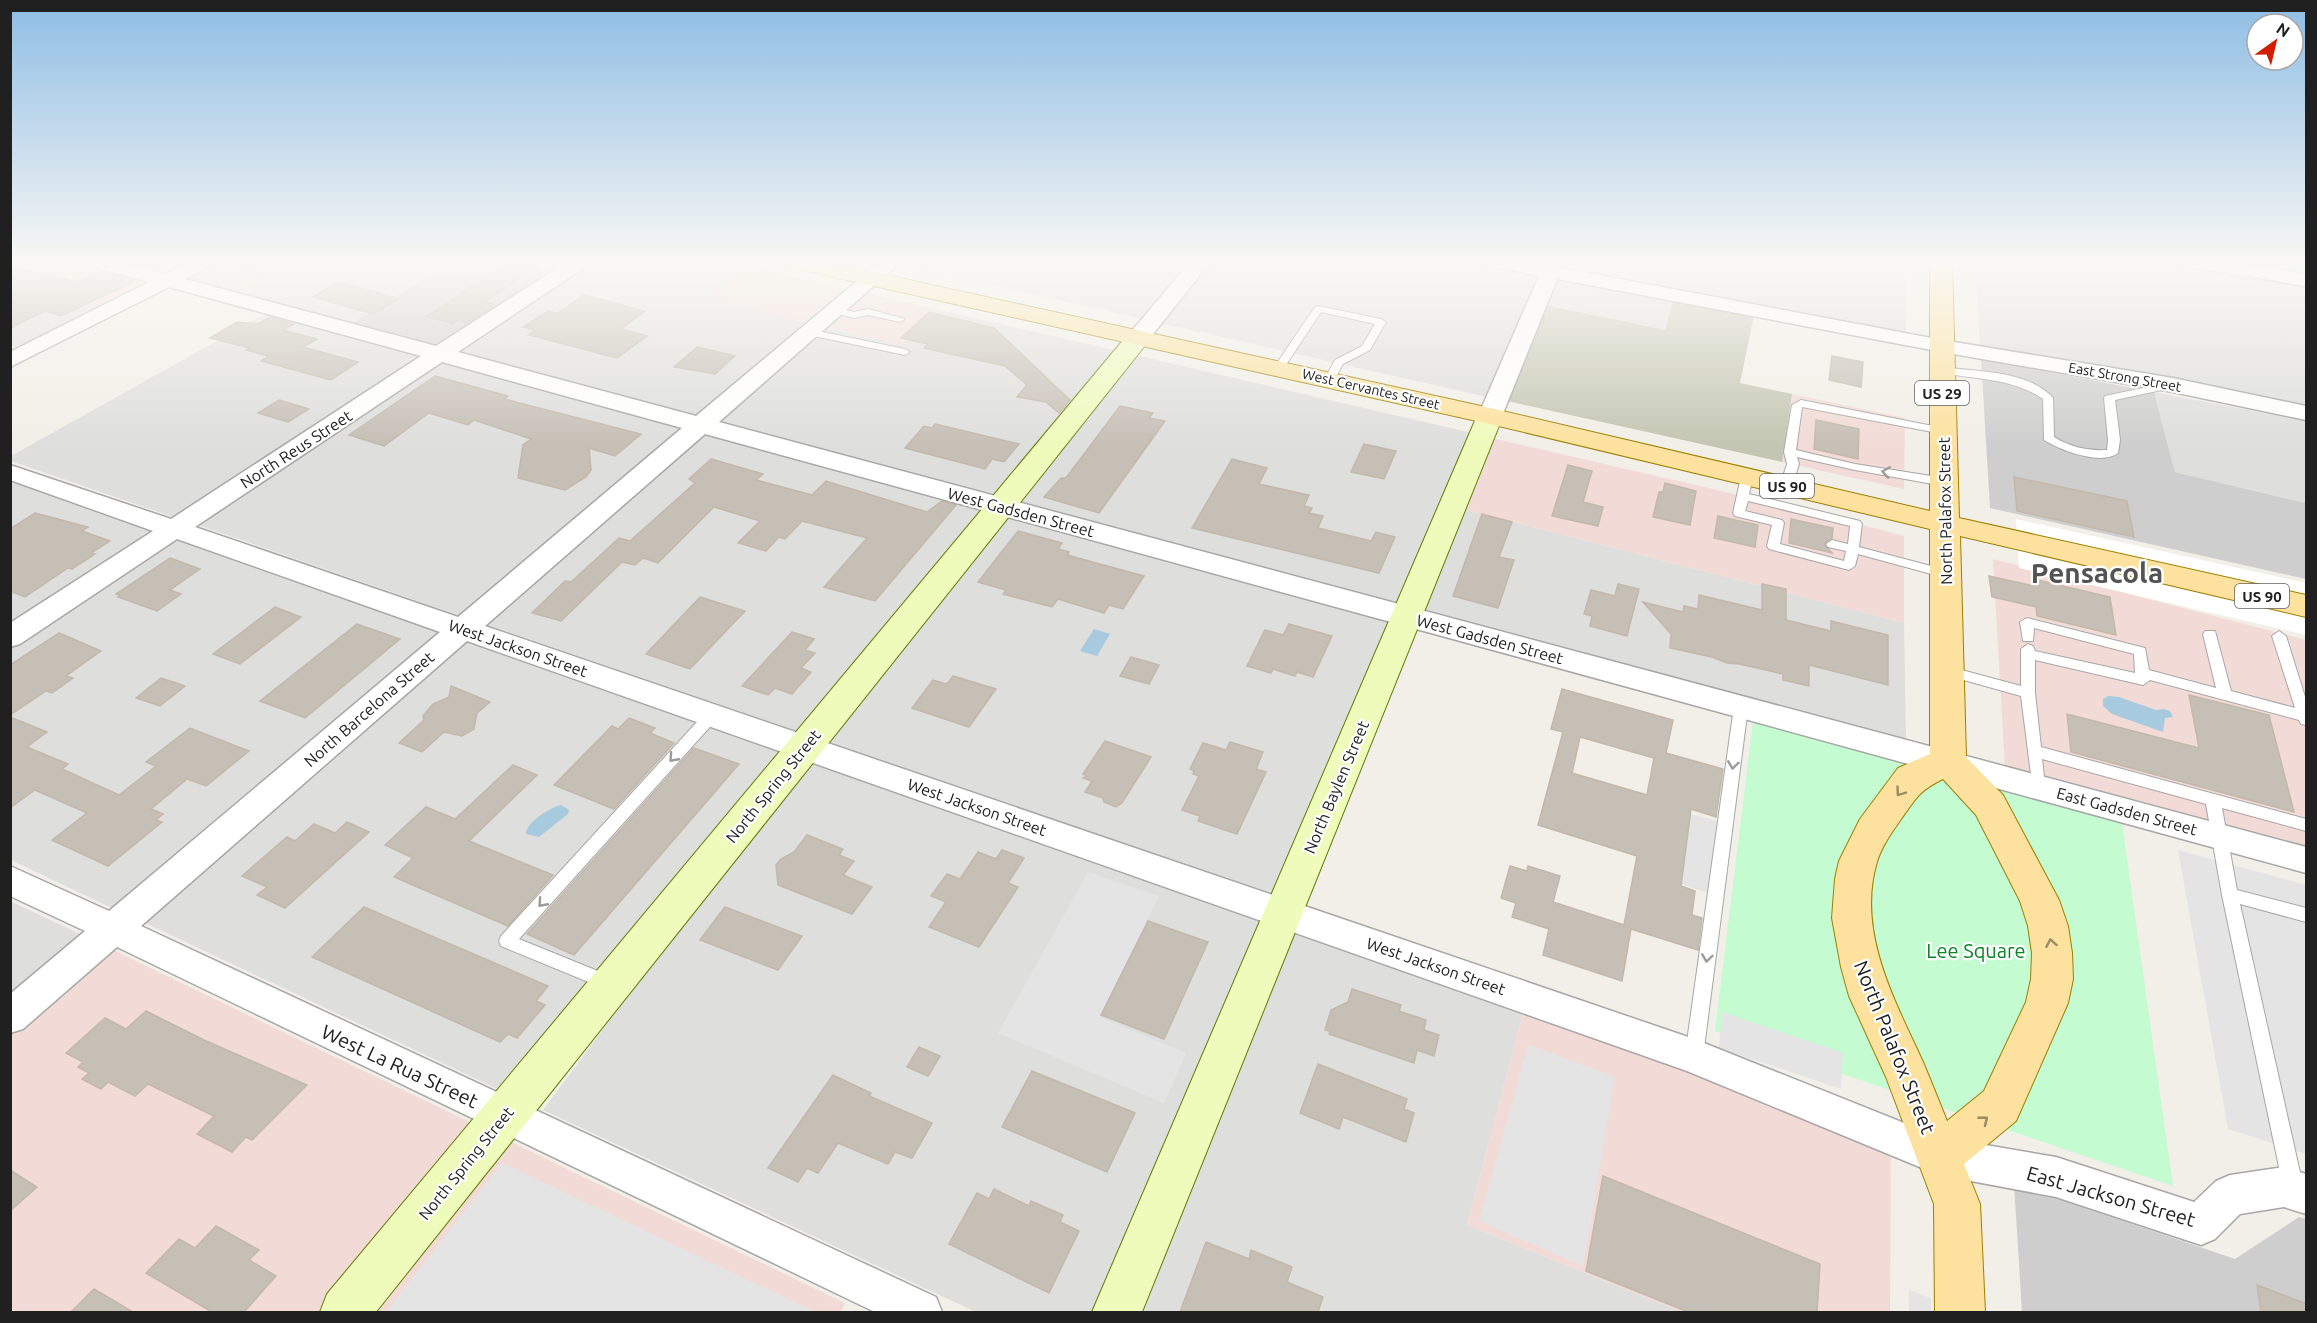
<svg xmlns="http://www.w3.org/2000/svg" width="2317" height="1323" font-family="Ubuntu,sans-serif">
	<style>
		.residential { fill: #dededd }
		.commercial { fill: #f2dbd6 }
		.religious { fill: #cecece }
		.construction { fill: #c3c6b2 }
		.park { fill: #c4fbd0 }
		.parking { fill: #e4e4e4 }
		.water { fill: #a7cadf }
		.pier { fill: #fff }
		.building { fill: #c6bfb6; stroke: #c3b8a9; stroke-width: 1.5; fill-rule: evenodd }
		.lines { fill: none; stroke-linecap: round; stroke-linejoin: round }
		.lane-casing { stroke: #a7a7a7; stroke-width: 2 }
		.street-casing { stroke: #a7a7a7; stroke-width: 3 }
		.secondary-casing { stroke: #5e7c03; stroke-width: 2 }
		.primary-casing { stroke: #9d7f00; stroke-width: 2 }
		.lane { fill: #fff; fill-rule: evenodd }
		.street { fill: #fff; fill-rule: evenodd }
		.secondary { fill: #effbbb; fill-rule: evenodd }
		.primary { fill: #fde29f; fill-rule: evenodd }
		.oneway { stroke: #9b9b9b }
		.oneway2 { stroke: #9a8b66 }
		.labels { text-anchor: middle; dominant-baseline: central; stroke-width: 4.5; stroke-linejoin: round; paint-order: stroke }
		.far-street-label { font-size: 14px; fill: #202020; stroke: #fff }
		.shield { fill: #fff; stroke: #636363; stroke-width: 1.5 }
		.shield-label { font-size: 15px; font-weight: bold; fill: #202020 }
		.street-label { font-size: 16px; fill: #202020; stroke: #fff }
		.near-park-label { font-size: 20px; fill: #0a8325; stroke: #fff }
		.near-street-label { font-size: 20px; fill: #202020; stroke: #fff }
		.town-label { font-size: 28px; font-weight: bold; fill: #535353; stroke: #fff }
	</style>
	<rect width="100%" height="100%" fill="#f1efe7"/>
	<g class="residential">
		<path d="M11 261H66L22 283 105 307 11 356Z"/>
		<path d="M295 261H453L352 323 238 293Z"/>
		<path d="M590 261H720L746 266 709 298 809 323 698 416 456 350Z"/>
		<path d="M901 261H1192L1143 319 897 264Z"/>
		<path d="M1210 261H1468L1539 274 1487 397 1160 323Z"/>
		<path d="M1564 261H1907L1906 334 1561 269Z"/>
		<path d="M1975 261H2166L2306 284V410L1980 348Z"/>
		<path d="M1557 278 1673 300 1665 330 1546 305Z"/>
		<path d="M936 309 1118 351 997 497 715 421 824 327 901 345Z"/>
		<path d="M265 314 425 357 179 519 11 461V456Z"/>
		<path d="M1135 355 1472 433 1398 605 1016 502Z"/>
		<path d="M440 361 684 429 464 617 195 524Z"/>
		<path d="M2154 392 2306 421V505L2305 503 2175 472Z"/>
		<path d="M701 433 985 511 802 733 482 623Z"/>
		<path d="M11 482 156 534 11 629Z"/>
		<path d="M1463 509 1904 623 1906 740 1422 611Z"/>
		<path d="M1005 516 1391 622 1275 895 824 741Z"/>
		<path d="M172 539 443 634 118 911 11 860V646Z"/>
		<path d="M462 641 785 754 506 1093 139 920Z"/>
		<path d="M807 762 1263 922 1097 1312H976L543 1110 736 851Z"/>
		<path d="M10 901 86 937 10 1002Z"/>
		<path d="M1292 932 1523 1013 1467 1225 1681 1312H1137Z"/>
	</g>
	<g class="commercial">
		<path d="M66 261H70L152 283 105 307 21 284Z"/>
		<path d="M215 261H295L238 293 182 277Z"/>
		<path d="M746 266 849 289 809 323 708 299Z"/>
		<path d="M864 293 936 309 902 345 824 327Z"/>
		<path d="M1792 394 1905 418 1904 489 1782 462Z"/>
		<path d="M1492 438 1812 512 1904 536V623L1463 509Z"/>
		<path d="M1993 559 2306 640V848L2005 767Z"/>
		<path d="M107 947 478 1126 324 1312H11L10 1031Z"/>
		<path d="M1523 1013 1891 1142 1890 1312H1681L1467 1225Z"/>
		<path d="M505 1139 845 1303 841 1312H365Z"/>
	</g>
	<g class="religious">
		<path d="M453 261H505L556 271 441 347 352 323Z"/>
		<path d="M1981 359 2154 392 2175 472 2305 503 2306 579 1990 508Z"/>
		<path d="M2014 1184 2235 1259 2299 1217 2306 1219V1312H2022Z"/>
	</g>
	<path class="construction" d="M1673 300 1754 315 1740 383 1792 394 1782 462 1507 401 1546 305 1665 330Z"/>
	<g class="park">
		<path d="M2196 261H2306V280L2196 262Z"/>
		<path d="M1753 722 2122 823 2173 1186 1715 1031Z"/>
	</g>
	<g class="parking">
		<path d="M224 261 263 271 232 288 193 278Z"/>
		<path d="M1686 813 1734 825 1723 898 1675 882Z"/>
		<path d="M2178 850 2306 885V1154L2228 1129Z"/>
		<path d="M1088 872 1159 896 1100 1017 1186 1053 1164 1103 998 1033Z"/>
		<path d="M1722 1012 1843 1053 1841 1089 1719 1048Z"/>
		<path d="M1528 1045 1615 1077 1583 1266 1479 1221Z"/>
		<path d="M502 1163 815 1312H386Z"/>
		<path d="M1909 1290 1931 1298V1312H1909Z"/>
	</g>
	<g class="water">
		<path d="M1094 629 1110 634 1097 656 1080 651Z"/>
		<path d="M2108 696 2119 697 2156 710 2164 709 2170 711 2173 717 2165 718 2163 732 2112 714 2103 706V699Z"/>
		<path d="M561 805 569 810 568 814 539 837 526 834C525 823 551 807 561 805Z"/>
	</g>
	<path class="pier" d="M2016 519 2306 583V635L2019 568Z"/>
	<g class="building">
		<path d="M123 261H174L157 270Z"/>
		<path d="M511 261H546L484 302 496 305 468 323 457 320 453 323 426 317Z"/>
		<path d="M10 266 78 282 100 271 135 281 61 316 45 311 10 328Z"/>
		<path d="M338 282 354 286 399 299 373 314 313 297Z"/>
		<path d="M584 295 645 311 621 329 647 336 617 358 529 335 535 330 523 327 548 311 558 313Z"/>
		<path d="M929 312 994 328 1070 400 1059 413 1046 402 1017 397 1027 385 1005 366 924 348 928 344 901 338Z"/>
		<path d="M270 317 294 324 283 330 317 339 303 347 358 362 331 380 261 361 268 356 246 350 250 348 210 338 237 322 258 324Z"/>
		<path d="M697 347 735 356 715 374 674 367Z"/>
		<path d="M1832 356 1863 362 1861 387 1829 380Z"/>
		<path d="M435 376 508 396 504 399 641 434 615 456 589 448 591 470 586 477 565 490 518 478 523 445 531 439 474 420 468 425 429 413 384 446 349 435Z"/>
		<path d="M279 400 309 409 288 422 258 413Z"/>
		<path d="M1120 406 1153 413 1149 418 1165 421 1099 513 1044 497 1061 478H1066Z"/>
		<path d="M1816 420 1859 429 1858 459 1814 449Z"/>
		<path d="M935 424 1019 444 1004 462 992 459 985 469 905 448 924 426 932 428Z"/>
		<path d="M1364 444 1396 451 1384 479 1351 472Z"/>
		<path d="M711 459 763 474 756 480 812 495 826 481 927 512 942 501 956 505 875 601 824 587 867 538 802 521 785 539 779 537 766 551 738 543 760 521 714 507 658 563 643 558 635 565 622 562 561 621 532 613 565 581 571 582 619 538 630 541 695 483 689 479Z"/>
		<path d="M1232 459 1267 468 1259 484 1309 495 1304 506 1312 508 1309 513 1323 516 1318 528 1371 541 1376 532 1395 537 1379 573 1192 528Z"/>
		<path d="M1568 465 1592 471 1583 502 1603 507 1598 526 1552 516Z"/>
		<path d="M2014 477 2127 501 2134 537 2017 511Z"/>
		<path d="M1665 483 1696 491 1690 525 1653 517 1659 492H1663Z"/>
		<path d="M35 513 88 527 82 531 110 541 91 553 95 554 72 569 68 568 25 597 10 591V529Z"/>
		<path d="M1482 514 1512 522 1499 557 1514 560 1498 608 1453 596Z"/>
		<path d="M1718 516 1758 525 1755 547 1714 538Z"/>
		<path d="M1791 519 1833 528 1832 538 1824 544 1832 553 1789 543Z"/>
		<path d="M1018 531 1062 543 1058 549 1069 552 1067 555 1144 576 1123 609 1109 605 1104 613 1058 599 1052 607 1003 594 1006 590 978 582Z"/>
		<path d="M170 558 200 569 170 590 181 594 157 611 118 597 120 595 116 594Z"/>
		<path d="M1989 576 2034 586 2033 579 2110 597 2116 635 2037 616 2036 607 1992 597Z"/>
		<path d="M1618 584 1639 589 1627 636 1590 626 1592 616 1584 614 1591 590 1615 596Z"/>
		<path d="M1762 584 1786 589V620L1831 631V621L1888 635V685L1809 665V686L1783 680V674L1739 664 1727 663 1712 657 1670 648 1671 634 1643 602 1683 612 1684 606 1698 609 1699 595 1762 610Z"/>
		<path d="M700 597 745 611 690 669 646 654Z"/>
		<path d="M275 607 301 617 240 664 213 654Z"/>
		<path d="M357 624 400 639 305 718 260 701Z"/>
		<path d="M1289 624 1332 636 1313 677 1297 672 1295 676 1273 669 1271 673 1247 666 1265 630 1283 635Z"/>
		<path d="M792 632 814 639 805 650 815 653 801 668 811 672 792 694 775 688 768 695 742 686Z"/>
		<path d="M59 633 101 651 66 676 73 678 52 693 46 691 10 715V665Z"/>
		<path d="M1131 657 1159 665 1149 684 1120 676Z"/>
		<path d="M953 676 996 689 969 727 912 708 933 680 947 684Z"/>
		<path d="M161 678 185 686 160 706 136 698Z"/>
		<path d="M451 686 490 702 477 713 474 729 462 736 444 732 422 752 399 743 424 720 423 716 433 704 449 697Z"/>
		<path d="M1562 689 1673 720 1666 753 1723 769 1716 817 1691 809 1681 886 1695 891 1692 915 1702 918 1698 950 1631 929 1622 981 1543 955 1549 929 1512 917 1516 903 1501 898 1510 866 1527 871 1528 866 1560 876 1553 902 1624 925 1637 856 1538 825 1563 732 1551 729ZM1580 737 1654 758 1647 795 1572 773Z"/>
		<path d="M2189 695 2269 715 2294 812 2071 752 2067 714 2199 748Z"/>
		<path d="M10 717 47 732 27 747 68 764 62 769 119 795 156 766 146 762 190 728 249 751 206 786 187 779 151 809 163 814 156 820 162 822 108 866 52 840 87 813 35 790 10 808Z"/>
		<path d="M629 718 655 728 650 733 674 743 614 809 554 785 612 726 618 729Z"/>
		<path d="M1105 741 1151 757 1122 803 1116 807 1104 802 1103 798 1085 792 1092 781 1083 778 1087 776 1083 774Z"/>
		<path d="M1230 742 1263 752 1256 769 1266 772 1237 834 1198 821 1200 816 1182 810 1199 776 1193 774 1194 771 1190 769 1203 743 1226 750Z"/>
		<path d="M694 748 739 764 574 955 527 934Z"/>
		<path d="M513 765 537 775 469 841 553 875 508 926 394 877 413 858 385 845 426 807 455 819Z"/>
		<path d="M347 822 369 832 285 908 257 895 267 887 242 876 287 837 295 841 314 824 335 833Z"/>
		<path d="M807 835 843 849 839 855 854 861 843 875 872 887 852 914 778 885 776 865 781 859 794 852Z"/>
		<path d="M1002 850 1024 858 1008 883 1018 887 979 947 929 927 946 902 931 896 947 874 960 879 978 852 996 859Z"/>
		<path d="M364 907 548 986 536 1001 545 1005 517 1038 508 1034 500 1042 312 957Z"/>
		<path d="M725 907 802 936 778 970 700 940Z"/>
		<path d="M1148 921 1208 942 1164 1039 1101 1015Z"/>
		<path d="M1352 989 1401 1005 1399 1011 1426 1020 1424 1030 1439 1035 1434 1056 1417 1050 1414 1063 1329 1034 1330 1031 1325 1030 1331 1010 1348 1002Z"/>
		<path d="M146 1011 204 1040 307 1085 252 1140 246 1137 232 1152 197 1134 214 1116 148 1084 135 1096 108 1082 101 1089 82 1079 89 1073 78 1067 83 1062 66 1053 105 1018 126 1029Z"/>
		<path d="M919 1047 940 1056 928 1076 907 1067Z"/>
		<path d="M1318 1064 1407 1099 1404 1109 1414 1113 1406 1142 1343 1117 1339 1129 1300 1113Z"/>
		<path d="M1032 1071 1135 1113 1107 1172 1002 1127Z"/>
		<path d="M833 1075 871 1093 869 1096 932 1123 912 1158 895 1152 888 1164 838 1143 818 1173 807 1168 798 1182 768 1168Z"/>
		<path d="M10 1170 37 1187 10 1211Z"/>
		<path d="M1603 1176 1820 1264 1817 1312H1688L1586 1271Z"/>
		<path d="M994 1189 1029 1206 1031 1201 1063 1215 1060 1222 1079 1231 1049 1293 949 1244 977 1193 989 1199Z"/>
		<path d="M216 1226 259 1250 249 1260 276 1276 244 1312H212L146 1273 179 1239 195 1248Z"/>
		<path d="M1206 1242 1249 1259 1251 1250 1292 1267 1287 1282 1323 1297 1318 1312H1180Z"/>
		<path d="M2257 1285 2307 1304V1312H2261Z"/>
		<path d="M94 1289 133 1312H71Z"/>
	</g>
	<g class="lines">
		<defs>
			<g id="lane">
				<path d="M1318 306 1381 319 1386 322 1370 350 1343 364 1333 382 1329 383 1324 380 1335 360 1362 346 1375 324 1321 312 1282 371H1274L1273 369 1315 307Z"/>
				<path d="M834 307 854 312 868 309 905 319 900 322 868 315 854 318 831 312V308Z"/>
				<path d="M808 329 905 349 910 352 905 355 804 334V330Z"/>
				<path d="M1942 367C1977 372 2028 370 2053 398L2054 437C2070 447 2087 451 2107 450L2108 440 2104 398 2105 396 2171 382 2176 385 2171 388 2115 400 2120 440 2118 453C2101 466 2060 450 2044 440L2043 399C2011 377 1974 380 1938 372V368Z"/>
				<path d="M1801 400 1943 428 1949 431 1943 434 1802 407 1796 450 1855 464 1944 478 1950 482 1944 486 1855 470 1797 457 1799 464 1792 486 1790 489H1782L1780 486 1787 464 1784 452 1792 405Z"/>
				<path d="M1747 473 1753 477 1749 494 1860 521 1862 524 1859 547 1950 571 1952 574 1946 578 1858 554 1855 566 1849 570 1769 549 1767 546 1772 525 1735 516 1733 513 1741 477ZM1748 501 1850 526 1848 544 1832 540 1826 544 1828 547 1846 551 1844 561 1780 544 1784 523 1782 520 1745 511Z"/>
				<path d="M2027 618 2145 648 2149 670 2216 688 2203 634 2205 631H2215L2231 691 2295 708 2272 636 2279 631 2286 636 2306 700V725L2301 724 2299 720 2150 680 2143 685 2035 660V693L2041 747 2306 819V831L2222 808 2237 890 2306 908V922L2240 904 2303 1186 2300 1193 2293 1195 2286 1193 2283 1186 2222 895 2206 804 2042 759 2045 786 2043 790H2033L2021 696 1942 674 1940 671 1947 666 2021 686V649L2028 644 2033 646 2035 651 2135 673 2134 654 2034 628 2033 641H2023L2020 622Z"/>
				<path d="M1741 702 1746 703 1748 707 1703 1056 1700 1062 1694 1064 1688 1062 1685 1056 1734 707 1736 703Z"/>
				<path d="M712 710 717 711 719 715 717 719 519 939 615 978 617 983 615 988 609 990 603 988 501 946 499 941 501 936 707 711Z"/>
			</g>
			<g id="street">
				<path d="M85 261H116L165 274 191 261H215L212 265 185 279 436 346 568 261H591L588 265 458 352 696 416 881 261H902L719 422 2306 847V873L705 434 485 626 1694 1039 1939 1137 2056 1157 2194 1202 2216 1181 2230 1175 2284 1167 2306 1174V1214L2284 1207 2240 1214 2215 1239 2201 1245 2056 1197 1939 1175 1687 1071 467 641 141 926 936 1297 942 1312H875L117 947 23 1029 10 1033V994L85 931 10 896V866L109 911 440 632 177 539 20 644 10 647V623L153 531 10 480V465L171 519 421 356 169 287 10 367V352L149 282 88 265ZM442 362 682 428 458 617 195 527Z"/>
				<path d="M1191 261H1211L1146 343 1138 344 1130 343 1127 338 1130 333Z"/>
				<path d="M1483 261H1522L1544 265 1545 261H1565L1562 268 1942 340 2173 378 2306 406V420L2173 392 1942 352 1557 279 1502 416 1498 421 1490 423 1482 421 1478 416 1539 276 1486 265Z"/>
				<path d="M2181 261H2225L2306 274V286L2191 267 2184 265Z"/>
			</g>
			<g id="secondary">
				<path d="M1138 331 1147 333 1150 338 1147 343 376 1312H320L327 1294 1129 333Z"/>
				<path d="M1490 408 1499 410 1503 416 1142 1312H1092L1477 416 1481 410Z"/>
			</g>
			<path id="primary" d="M783 261H823L1490 408 1930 511V261H1952L1959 518 2306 595V617L1960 536 1966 757 2003 795 2059 900 2068 926 2072 953 2073 979 2068 1003 2016 1121 1964 1164 1980 1204 1985 1312H1935L1934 1204 1886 1077 1849 996 1841 967 1832 918 1835 879 1839 861 1860 819 1898 768 1930 754V529L1490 424 794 268 786 266ZM1943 779 1976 815 2020 901 2028 926 2032 953 2031 979 2026 1002 1984 1091 1947 1121C1939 1101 1931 1081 1923 1062 1895 1001 1856 931 1877 862 1881 848 1890 835 1899 822 1915 800 1918 791 1943 779Z"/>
		</defs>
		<use href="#lane" class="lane-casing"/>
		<use href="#street" class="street-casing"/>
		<use href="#secondary" class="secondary-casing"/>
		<use href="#primary" class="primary-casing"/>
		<use href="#lane" class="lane"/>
		<use href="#street" class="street"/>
		<use href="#secondary" class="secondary"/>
		<use href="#primary" class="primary"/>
	</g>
	<defs><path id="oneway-chevron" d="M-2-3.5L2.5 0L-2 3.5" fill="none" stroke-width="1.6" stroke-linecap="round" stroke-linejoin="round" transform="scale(1.5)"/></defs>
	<g class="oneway">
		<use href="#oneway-chevron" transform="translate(1886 472) rotate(-172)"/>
		<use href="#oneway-chevron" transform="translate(673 758) rotate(132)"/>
		<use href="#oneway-chevron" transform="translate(1733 765) rotate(98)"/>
		<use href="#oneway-chevron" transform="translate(542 903) rotate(132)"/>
		<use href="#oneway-chevron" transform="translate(1707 958) rotate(98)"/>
	</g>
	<g class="oneway2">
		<use href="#oneway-chevron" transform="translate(1900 792) rotate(126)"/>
		<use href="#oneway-chevron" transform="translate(2051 943) rotate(-100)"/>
		<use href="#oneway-chevron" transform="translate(1984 1120) rotate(-39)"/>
	</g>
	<linearGradient id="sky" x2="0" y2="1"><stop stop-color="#8ebde4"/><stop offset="0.59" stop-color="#f9f8f4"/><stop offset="1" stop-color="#f9f8f4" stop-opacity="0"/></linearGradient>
	<rect width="2317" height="446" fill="url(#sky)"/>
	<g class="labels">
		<g class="far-street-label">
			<text transform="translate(2125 377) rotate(10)">East Strong Street</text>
			<text transform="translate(1371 389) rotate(13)">West Cervantes Street</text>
		</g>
		<g class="shield">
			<rect x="1915" y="381" width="54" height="24" rx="4.5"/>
			<rect x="1760" y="474" width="54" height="24" rx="4.5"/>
			<rect x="2235" y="584" width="54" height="24" rx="4.5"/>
		</g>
		<g class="shield-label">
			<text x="1942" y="393">US 29</text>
			<text x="1787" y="486">US 90</text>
			<text x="2262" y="596">US 90</text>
		</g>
		<g class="street-label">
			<text transform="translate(296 449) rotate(-33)">North Reus Street</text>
			<text transform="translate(1945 511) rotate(-91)">North Palafox Street</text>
			<text transform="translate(1021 512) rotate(15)">West Gadsden Street</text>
			<text transform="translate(1490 639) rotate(15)">West Gadsden Street</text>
			<text transform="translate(518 648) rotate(19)">West Jackson Street</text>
			<text transform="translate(369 709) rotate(-41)">North Barcelona Street</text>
			<text transform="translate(773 786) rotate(-51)">North Spring Street</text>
			<text transform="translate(1336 787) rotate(-67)">North Baylen Street</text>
			<text transform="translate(977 807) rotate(19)">West Jackson Street</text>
			<text transform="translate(2127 811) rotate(15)">East Gadsden Street</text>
			<text transform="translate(1436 966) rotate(19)">West Jackson Street</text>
			<text transform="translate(466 1163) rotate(-51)">North Spring Street</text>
		</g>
		<g class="near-park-label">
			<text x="1976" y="950">Lee Square</text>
		</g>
		<g class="near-street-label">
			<text transform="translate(1895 1047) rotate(68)">North Palafox Street</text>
			<text transform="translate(400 1066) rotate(25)">West La Rua Street</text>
			<text transform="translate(2111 1196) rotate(16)">East Jackson Street</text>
		</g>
		<g class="town-label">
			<text x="2097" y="572">Pensacola</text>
		</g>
	</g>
	<rect width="2317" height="1323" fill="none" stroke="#202020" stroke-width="24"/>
	<g transform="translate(2275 42) rotate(34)"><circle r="28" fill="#ffffff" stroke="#a6a6a6" stroke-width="1.5"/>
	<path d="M0-4.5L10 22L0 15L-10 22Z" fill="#d11e00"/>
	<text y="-9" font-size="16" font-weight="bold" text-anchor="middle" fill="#202020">N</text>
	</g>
</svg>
